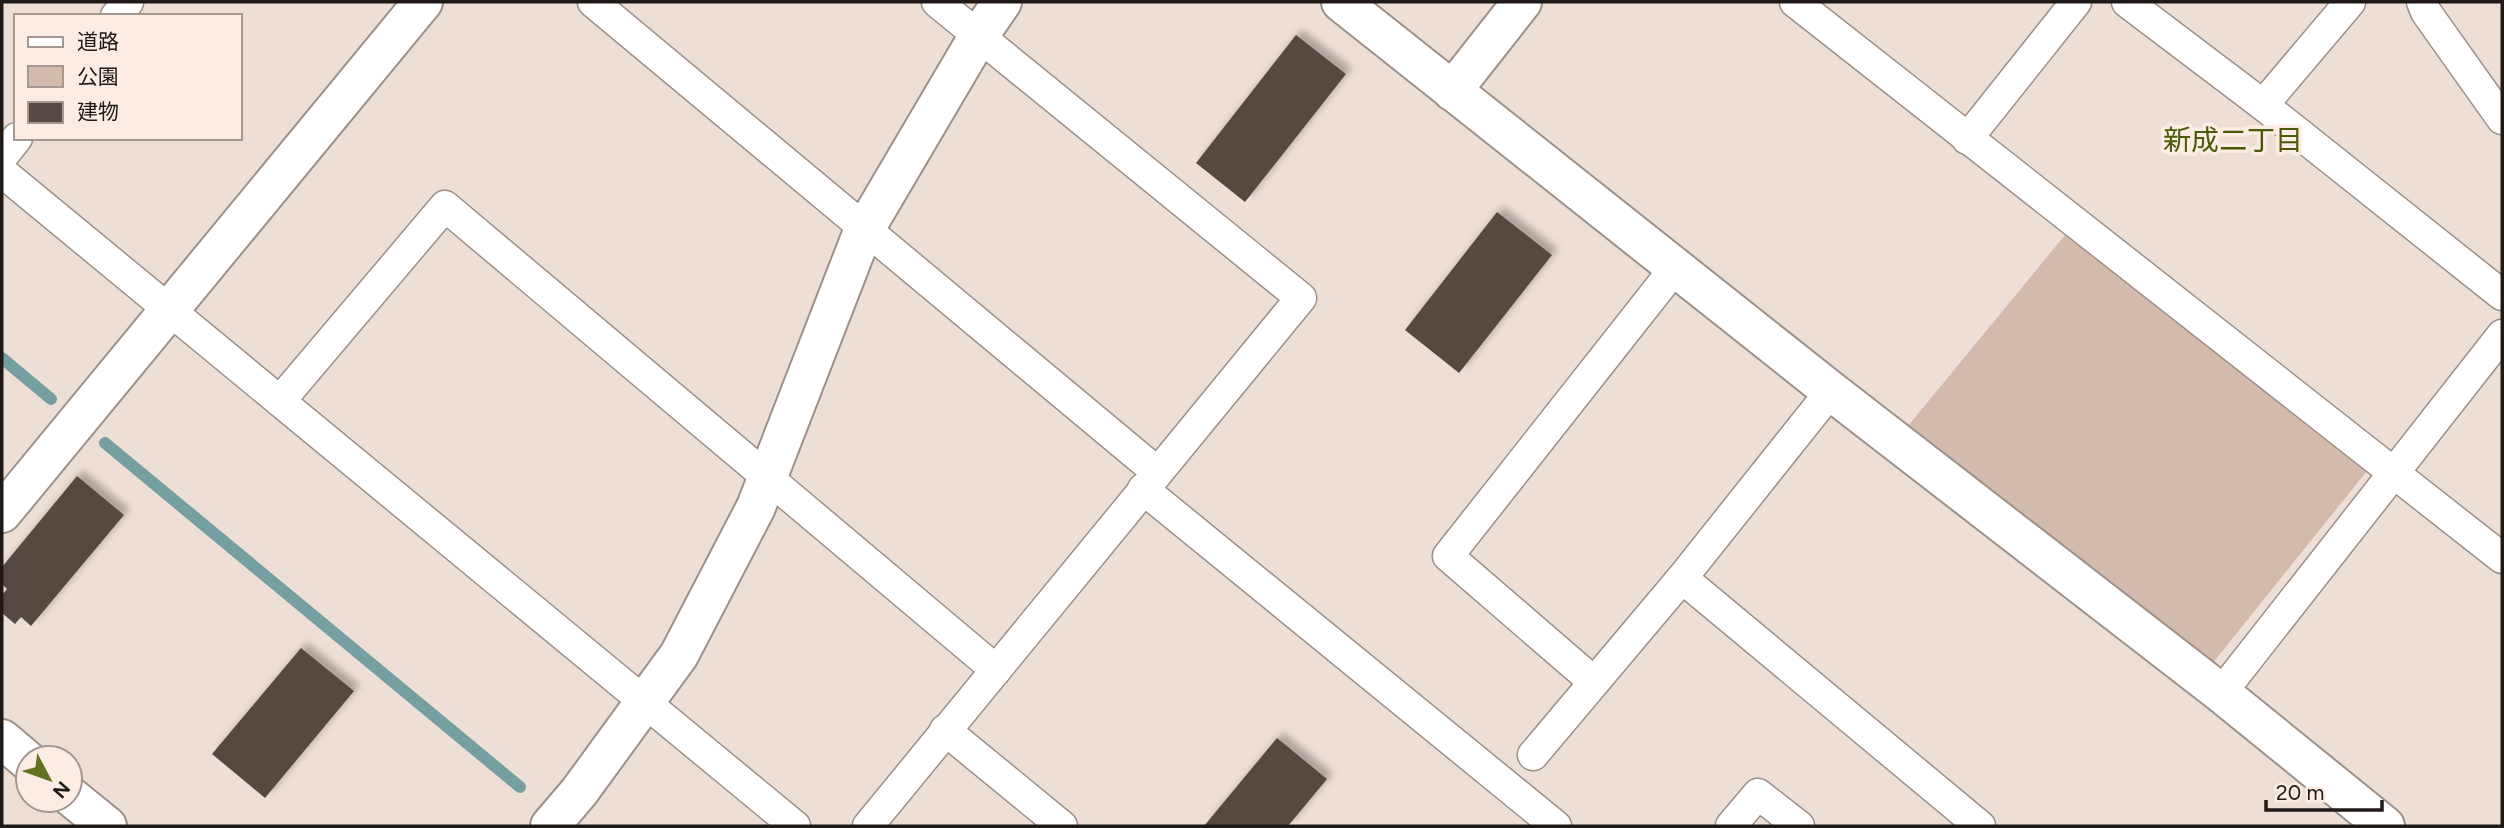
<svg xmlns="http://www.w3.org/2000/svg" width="2504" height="828" font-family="Figtree,'Noto Sans JP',sans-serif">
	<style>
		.green { fill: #d2bbad }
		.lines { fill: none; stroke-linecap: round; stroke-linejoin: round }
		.stream { stroke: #759fa1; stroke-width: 12 }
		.building { fill: #574943; filter: url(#shadow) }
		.minor-casing { stroke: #9d9087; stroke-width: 33 }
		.tertiary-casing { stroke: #9d9087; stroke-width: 42 }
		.minor { stroke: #fff; stroke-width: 30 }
		.tertiary { stroke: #fff; stroke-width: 38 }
		.labels { text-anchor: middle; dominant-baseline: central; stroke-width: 7; stroke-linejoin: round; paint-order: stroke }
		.neighbourhood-label { font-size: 28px; fill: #4b5a09; stroke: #fcece3 }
	</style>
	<defs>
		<filter id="shadow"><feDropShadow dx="6" dy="-6" stdDeviation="3.5" flood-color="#0004"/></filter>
	</defs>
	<rect width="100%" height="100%" fill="#eedfd6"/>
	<path class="green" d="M2065 235 2367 471 2212 664 1908 426Z"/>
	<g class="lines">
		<g class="stream">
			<path d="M2 358 51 399"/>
			<path d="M105 443 520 787"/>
		</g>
	</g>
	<g class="building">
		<path d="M1296 35 1346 74 1245 202 1196 163Z"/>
		<path d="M1497 212 1552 255 1459 373 1405 330Z"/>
		<path d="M77 476 124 515 31 626 21 617 15 624 2 613V595L7 589 2 584V567Z"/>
		<path d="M301 648 354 691 265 798 212 754Z"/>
		<path d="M1277 738 1327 779 1288 826H1204Z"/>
	</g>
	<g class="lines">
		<defs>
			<g id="minor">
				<path d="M593 2 1157 472"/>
				<path d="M1795 2 2502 558"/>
				<path d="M2127 2 2263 105 2502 295"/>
				<path d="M2422 2 2426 12 2502 119"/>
				<path d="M116 16 128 2"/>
				<path d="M2263 105 2350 2"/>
				<path d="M1967 139 2076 2"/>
				<path d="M2 157 17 138"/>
				<path d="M2 172 795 826"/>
				<path d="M280 401 445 206 996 670"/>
				<path d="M1143 489 1556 826"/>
				<path d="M1682 578 1980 826"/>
				<path d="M1594 682 1448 556 1675 268"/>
				<path d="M2221 693 2502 335"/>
				<path d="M945 730 1062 826"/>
				<path d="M1533 755 1682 578 1831 391"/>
				<path d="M868 826 1301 298 937 2"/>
				<path d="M1731 826 1758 794 1799 826"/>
			</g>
			<g id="tertiary">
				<path d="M1341 2 1831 391 2221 693 2385 826"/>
				<path d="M1452 91 1522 2"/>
				<path d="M2 513 423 2"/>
				<path d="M2 739 28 761"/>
				<path d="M70 796 107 826"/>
				<path d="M550 826 579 792 679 655 756 507 862 234 978 37 1002 2"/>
			</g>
		</defs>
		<use href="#minor" class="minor-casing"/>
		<use href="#tertiary" class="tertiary-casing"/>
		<use href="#minor" class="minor"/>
		<use href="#tertiary" class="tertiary"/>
	</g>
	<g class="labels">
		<g class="neighbourhood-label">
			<text x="2233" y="140">新成二丁目</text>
		</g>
	</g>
	<rect width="2504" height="828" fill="none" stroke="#1f1a17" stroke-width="7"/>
	<rect x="14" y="14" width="228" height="126" fill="#fcece3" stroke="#a49891" stroke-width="2"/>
	<rect x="28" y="37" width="35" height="10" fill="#ffffff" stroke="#a49891" stroke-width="2"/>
	<text x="77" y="49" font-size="21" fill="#1f1a17">道路</text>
	<rect x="28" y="66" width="35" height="21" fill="#d2bbad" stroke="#a49891" stroke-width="2"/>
	<text x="77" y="84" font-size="21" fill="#1f1a17">公園</text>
	<rect x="28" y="102" width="35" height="21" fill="#574943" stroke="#a49891" stroke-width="2"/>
	<text x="77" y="119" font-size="21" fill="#1f1a17">建物</text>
	<g transform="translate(49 779) rotate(131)"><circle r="33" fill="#fcece3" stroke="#a49891" stroke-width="2"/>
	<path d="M0-5L12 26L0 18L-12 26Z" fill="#627220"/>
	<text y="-10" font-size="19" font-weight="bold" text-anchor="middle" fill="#1f1a17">N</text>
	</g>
	<path d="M2266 800v10h116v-10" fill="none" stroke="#1f1a17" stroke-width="3.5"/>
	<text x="2276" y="800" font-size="21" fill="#1f1a17" stroke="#fcece3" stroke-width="5" paint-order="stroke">20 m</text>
</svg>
